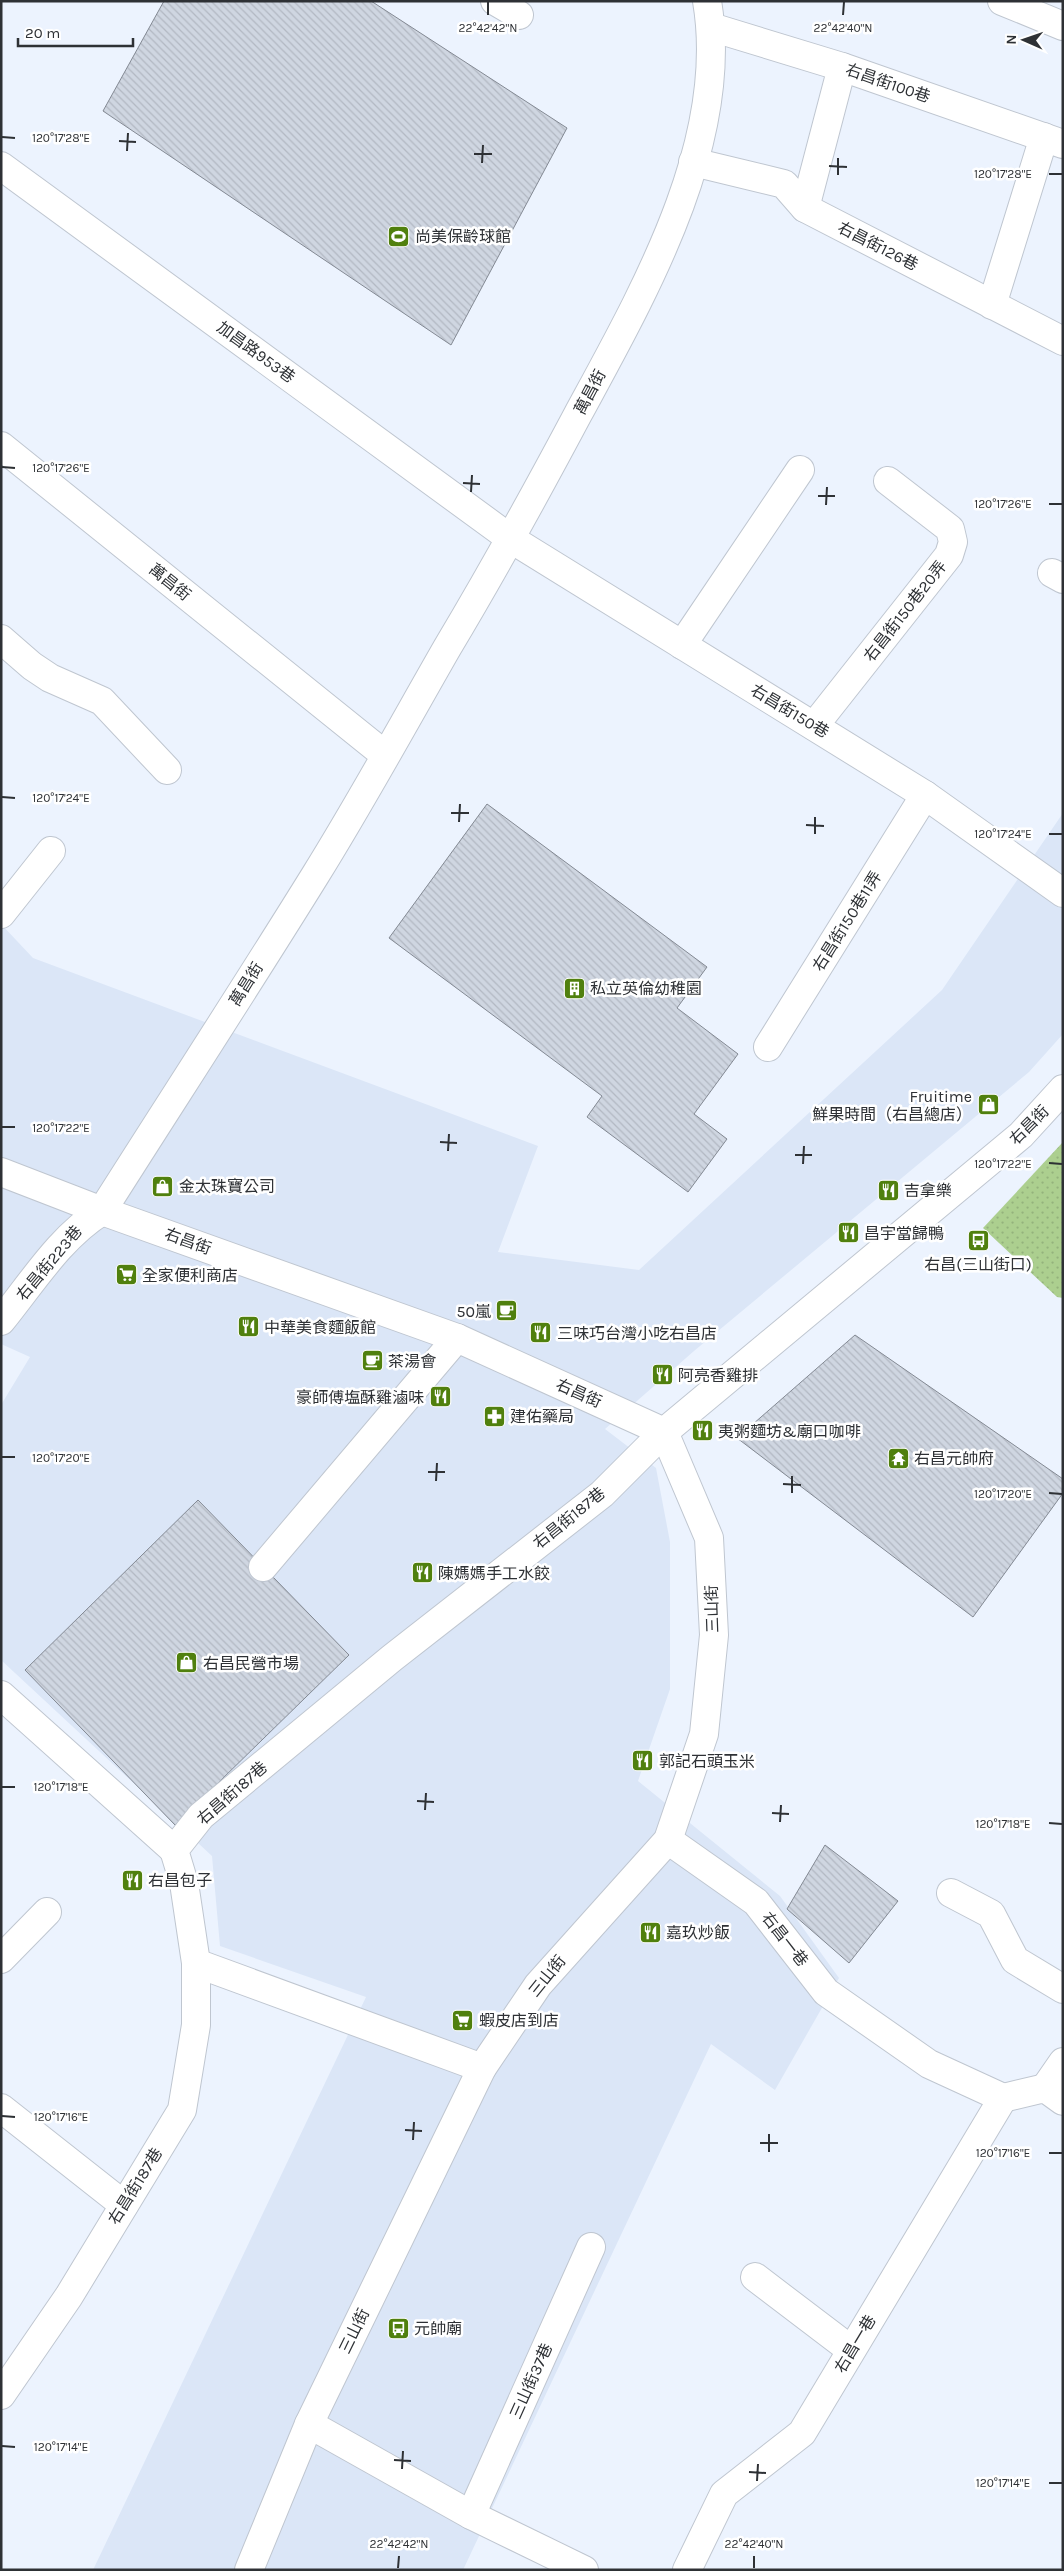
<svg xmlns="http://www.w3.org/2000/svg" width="1064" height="2571" font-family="Karla,'Noto Sans TC',sans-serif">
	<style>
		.built { fill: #dbe6f7 }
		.park { fill: url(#park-dots) }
		.building { fill: url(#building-back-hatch); stroke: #838993 }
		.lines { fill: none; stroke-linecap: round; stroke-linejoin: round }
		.minor-casing { stroke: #bfc6d0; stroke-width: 30 }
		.minor { stroke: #fff; stroke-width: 28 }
		.ticks { fill: none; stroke: #2e3135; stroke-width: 2 }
		.labels { text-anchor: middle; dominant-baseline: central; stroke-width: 5; stroke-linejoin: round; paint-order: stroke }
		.street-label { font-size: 16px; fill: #2e3135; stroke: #fff }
		.poi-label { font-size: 16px; fill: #2e3135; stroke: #fff; text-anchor: start }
		.ticks-label { font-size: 12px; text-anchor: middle; fill: #2e3135; stroke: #fff; stroke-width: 5; stroke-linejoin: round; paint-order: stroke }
	</style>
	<defs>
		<pattern id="park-dots" width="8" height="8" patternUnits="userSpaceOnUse" patternTransform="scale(1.25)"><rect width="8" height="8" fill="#accf8f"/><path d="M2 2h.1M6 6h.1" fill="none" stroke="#94b27c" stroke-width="1.8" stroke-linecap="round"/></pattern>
		<pattern id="building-back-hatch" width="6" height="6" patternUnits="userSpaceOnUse" patternTransform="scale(1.25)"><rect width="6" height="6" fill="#cfd6e1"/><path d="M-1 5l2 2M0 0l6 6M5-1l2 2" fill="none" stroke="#b2b8c2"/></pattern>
	</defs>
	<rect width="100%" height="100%" fill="#ecf3fe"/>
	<path class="built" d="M1063 813V1034L1029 1072 694 1351 605 1429 656 1468 670 1542V1689L638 1781 780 1896 839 1978 775 2090 711 2044 463 2570H93L366 1997 220 1946 212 1856 1 1660V1405L30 1357 1 1344V924L33 958 538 1146 498 1252 639 1270 942 990Z"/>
	<path class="park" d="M1063 1142V1298L1057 1297 983 1228Z"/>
	<g class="building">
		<path d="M164 1H371L567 128 451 345 103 111Z"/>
		<path d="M487 804 707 967 677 1008 738 1054 694 1114 727 1139 688 1192 587 1117 602 1096 389 938Z"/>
		<path d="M855 1335 1063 1479V1493L973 1617 737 1438Z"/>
		<path d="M198 1500 349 1655 175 1825 25 1670Z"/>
		<path d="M825 1845 898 1901 849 1963 787 1909Z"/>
	</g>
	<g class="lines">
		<defs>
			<g id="minor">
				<path d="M495 1 519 15"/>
				<path d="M1002 1 1063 26"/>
				<path d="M711 27 842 67 1063 144"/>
				<path d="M693 162 784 184 805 208 1063 341"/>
				<path d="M1 166 511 539 925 795 1063 893"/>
				<path d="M805 208 842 67"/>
				<path d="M992 305 1044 137"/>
				<path d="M1 446 385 755"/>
				<path d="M1052 573 1063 579"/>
				<path d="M1 639 32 666 50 678 102 701 167 770"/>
				<path d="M682 645 800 470"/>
				<path d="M814 726 949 555 953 542 950 529 888 481"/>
				<path d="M1 914 51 851"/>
				<path d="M768 1047 925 795"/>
				<path d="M1 1172 102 1211 457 1338 664 1432"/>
				<path d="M1 1321C32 1283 60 1237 102 1211 173 1099 246 987 316 874 362 800 404 723 447 648 493 571 536 493 578 414 643 294 731 142 707 1"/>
				<path d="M263 1567 457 1338"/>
				<path d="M1 1695 174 1850"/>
				<path d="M668 1840 756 1902 826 1992 929 2064 1003 2098 1045 2088 1063 2101"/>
				<path d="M951 1893 991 1914 1015 1960 1063 1989"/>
				<path d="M1 1959 47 1912"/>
				<path d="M196 1963 482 2068"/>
				<path d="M1045 2088 1063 2062"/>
				<path d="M1 2108 124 2205"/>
				<path d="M755 2277 851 2350"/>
				<path d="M1 2395 69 2296 182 2110 196 2025V1963L184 1883 174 1850 201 1816 392 1658 602 1494 664 1432 1021 1135 1063 1089"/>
				<path d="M309 2424 471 2515"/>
				<path d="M249 2570 309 2424 482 2068 538 1985 668 1840 704 1734 714 1635 709 1538 664 1432"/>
				<path d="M584 2570 471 2515 591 2247"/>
				<path d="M687 2570 724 2494 802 2433 1003 2098"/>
			</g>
		</defs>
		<use href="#minor" class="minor-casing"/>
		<use href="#minor" class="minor"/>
	</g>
	<path class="ticks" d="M488 15V2M843 15 844 2M2 137 15 138M119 141 136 142M127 151 128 133M474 154H492M482 163 483 145M829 166 847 167M1049 174H1062M838 175V158M2 467 15 468M463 483 480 484M471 492 472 475M818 496H835M1049 504H1062M826 505 827 487M2 797 15 798M451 813H469M459 822 460 804M806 825 824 826M815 834V817M1049 834H1062M2 1127H15M440 1142 457 1143M448 1151 449 1134M795 1155H812M1049 1163 1062 1164M803 1164 804 1146M2 1457H15M428 1472H445M436 1481 437 1463M783 1484 801 1485M792 1493V1476M1049 1493 1062 1494M2 1787H15M417 1801 434 1802M425 1810 426 1793M772 1813 789 1814M780 1822 781 1805M1049 1823 1062 1824M2 2116 15 2117M405 2130 422 2131M413 2140 414 2122M760 2143H778M769 2152V2134M1049 2153H1062M2 2446 15 2447M394 2460 411 2461M402 2469 403 2451M749 2472 766 2473M757 2481 758 2464M1049 2483H1062M398 2568 399 2556M754 2568V2556"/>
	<defs>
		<symbol id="stadium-square" viewBox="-11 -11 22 22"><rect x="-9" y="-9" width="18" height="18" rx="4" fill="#50800e" stroke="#fff"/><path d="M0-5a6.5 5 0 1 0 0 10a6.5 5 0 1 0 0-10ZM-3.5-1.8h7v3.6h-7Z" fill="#fff"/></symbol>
		<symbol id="building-square" viewBox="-11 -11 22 22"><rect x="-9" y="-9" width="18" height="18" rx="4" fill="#50800e" stroke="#fff"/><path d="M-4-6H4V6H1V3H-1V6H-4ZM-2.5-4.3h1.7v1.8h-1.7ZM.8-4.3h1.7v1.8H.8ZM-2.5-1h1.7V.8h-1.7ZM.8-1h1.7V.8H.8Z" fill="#fff"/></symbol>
		<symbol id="shop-square" viewBox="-11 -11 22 22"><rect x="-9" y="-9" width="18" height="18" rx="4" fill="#50800e" stroke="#fff"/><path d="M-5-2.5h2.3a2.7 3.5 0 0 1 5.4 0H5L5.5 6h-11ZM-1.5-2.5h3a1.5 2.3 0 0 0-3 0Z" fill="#fff"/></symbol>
		<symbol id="restaurant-square" viewBox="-11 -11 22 22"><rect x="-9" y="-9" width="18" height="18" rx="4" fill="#50800e" stroke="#fff"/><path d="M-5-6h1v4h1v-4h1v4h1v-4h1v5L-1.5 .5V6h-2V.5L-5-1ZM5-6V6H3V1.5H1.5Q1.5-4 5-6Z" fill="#fff"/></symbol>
		<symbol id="bus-square" viewBox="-11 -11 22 22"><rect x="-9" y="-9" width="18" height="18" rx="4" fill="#50800e" stroke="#fff"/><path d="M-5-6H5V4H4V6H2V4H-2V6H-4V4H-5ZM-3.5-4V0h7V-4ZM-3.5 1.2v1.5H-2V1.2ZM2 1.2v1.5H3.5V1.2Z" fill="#fff"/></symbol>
		<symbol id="supermarket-square" viewBox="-11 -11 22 22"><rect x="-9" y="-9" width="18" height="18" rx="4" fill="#50800e" stroke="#fff"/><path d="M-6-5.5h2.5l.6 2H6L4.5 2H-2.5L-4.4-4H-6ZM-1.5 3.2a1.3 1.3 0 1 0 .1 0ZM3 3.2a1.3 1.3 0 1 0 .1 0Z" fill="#fff"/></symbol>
		<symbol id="cafe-square" viewBox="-11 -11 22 22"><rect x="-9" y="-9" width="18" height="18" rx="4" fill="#50800e" stroke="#fff"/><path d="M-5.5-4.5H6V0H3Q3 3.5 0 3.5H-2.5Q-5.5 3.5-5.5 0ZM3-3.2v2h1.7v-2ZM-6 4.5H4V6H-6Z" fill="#fff"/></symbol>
		<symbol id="pharmacy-square" viewBox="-11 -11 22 22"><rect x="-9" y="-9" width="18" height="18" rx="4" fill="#50800e" stroke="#fff"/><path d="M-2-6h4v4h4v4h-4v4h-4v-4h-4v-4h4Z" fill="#fff"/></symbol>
		<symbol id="temple-square" viewBox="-11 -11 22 22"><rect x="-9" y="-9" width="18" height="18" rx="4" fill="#50800e" stroke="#fff"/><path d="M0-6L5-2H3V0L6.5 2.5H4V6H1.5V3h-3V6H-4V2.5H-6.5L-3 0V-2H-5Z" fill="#fff"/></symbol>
	</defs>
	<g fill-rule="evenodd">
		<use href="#stadium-square" x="386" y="224" width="25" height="25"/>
		<use href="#building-square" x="562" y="976" width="25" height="25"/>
		<use href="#shop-square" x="976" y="1092" width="25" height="25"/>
		<use href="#shop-square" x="150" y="1174" width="25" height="25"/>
		<use href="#restaurant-square" x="876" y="1178" width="25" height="25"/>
		<use href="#restaurant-square" x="836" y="1220" width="25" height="25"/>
		<use href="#bus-square" x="966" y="1228" width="25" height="25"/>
		<use href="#supermarket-square" x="114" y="1262" width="25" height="25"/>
		<use href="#cafe-square" x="494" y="1298" width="25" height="25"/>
		<use href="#restaurant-square" x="236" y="1314" width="25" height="25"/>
		<use href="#restaurant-square" x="528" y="1320" width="25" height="25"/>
		<use href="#cafe-square" x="360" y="1348" width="25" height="25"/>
		<use href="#restaurant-square" x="650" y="1362" width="25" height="25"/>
		<use href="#restaurant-square" x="428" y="1384" width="25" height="25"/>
		<use href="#pharmacy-square" x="482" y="1404" width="25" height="25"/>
		<use href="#restaurant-square" x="690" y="1418" width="25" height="25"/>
		<use href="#temple-square" x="886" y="1446" width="25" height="25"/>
		<use href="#restaurant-square" x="410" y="1560" width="25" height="25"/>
		<use href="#shop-square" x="174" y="1650" width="25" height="25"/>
		<use href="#restaurant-square" x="630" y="1748" width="25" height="25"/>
		<use href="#restaurant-square" x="120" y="1868" width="25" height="25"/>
		<use href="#restaurant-square" x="638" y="1920" width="25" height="25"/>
		<use href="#supermarket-square" x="450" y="2008" width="25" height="25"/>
		<use href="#bus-square" x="386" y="2316" width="25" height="25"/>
	</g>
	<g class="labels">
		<g class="street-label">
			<text transform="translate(888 83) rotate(19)">右昌街100巷</text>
			<text transform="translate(878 246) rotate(27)">右昌街126巷</text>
			<text transform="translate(256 352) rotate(36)">加昌路953巷</text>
			<text transform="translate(590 392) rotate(-62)">萬昌街</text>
			<text transform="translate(170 582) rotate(39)">萬昌街</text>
			<text transform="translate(905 611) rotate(-52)">右昌街150巷20弄</text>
			<text transform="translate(790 711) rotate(31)">右昌街150巷</text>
			<text transform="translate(847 921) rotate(-58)">右昌街150巷11弄</text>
			<text transform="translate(246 984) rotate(-58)">萬昌街</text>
			<text transform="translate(1029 1125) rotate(-45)">右昌街</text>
			<text transform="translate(188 1241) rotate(20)">右昌街</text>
			<text transform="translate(49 1263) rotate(-50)">右昌街223巷</text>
			<text transform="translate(579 1393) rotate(24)">右昌街</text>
			<text transform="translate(569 1518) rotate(-39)">右昌街187巷</text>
			<text transform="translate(712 1609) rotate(-92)">三山街</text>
			<text transform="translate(232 1793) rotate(-41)">右昌街187巷</text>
			<text transform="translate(785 1939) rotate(52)">右昌一巷</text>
			<text transform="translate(547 1976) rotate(-51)">三山街</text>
			<text transform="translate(135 2186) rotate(-58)">右昌街187巷</text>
			<text transform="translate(354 2331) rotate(-64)">三山街</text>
			<text transform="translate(855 2344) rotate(-59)">右昌一巷</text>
			<text transform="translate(531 2381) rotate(-66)">三山街37巷</text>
		</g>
		<g class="poi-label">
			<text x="415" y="236">尚美保齡球館</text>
			<text x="590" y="988">私立英倫幼稚園</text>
			<text x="972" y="1096" text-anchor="end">Fruitime<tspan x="972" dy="18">鮮果時間（右昌總店）</tspan></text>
			<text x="179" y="1186">金太珠寶公司</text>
			<text x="904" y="1190">吉拿樂</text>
			<text x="864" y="1233">昌宇當歸鴨</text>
			<text x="978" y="1264" text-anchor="middle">右昌(三山街口)</text>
			<text x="142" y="1275">全家便利商店</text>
			<text x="491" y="1311" text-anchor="end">50嵐</text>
			<text x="264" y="1327">中華美食麵飯館</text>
			<text x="557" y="1333">三味巧台灣小吃右昌店</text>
			<text x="388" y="1361">茶湯會</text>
			<text x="678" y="1375">阿亮香雞排</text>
			<text x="424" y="1397" text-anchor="end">豪師傅塩酥雞滷味</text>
			<text x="510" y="1416">建佑藥局</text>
			<text x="718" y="1431">夷粥麵坊&amp;廟口咖啡</text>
			<text x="914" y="1458">右昌元帥府</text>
			<text x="438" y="1573">陳媽媽手工水餃</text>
			<text x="203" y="1663">右昌民營市場</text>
			<text x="659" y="1761">郭記石頭玉米</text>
			<text x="148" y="1880">右昌包子</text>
			<text x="666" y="1932">嘉玖炒飯</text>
			<text x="479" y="2020">蝦皮店到店</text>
			<text x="414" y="2328">元帥廟</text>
		</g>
	</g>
	<g class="ticks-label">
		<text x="488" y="32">22°42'42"N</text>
		<text x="843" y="32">22°42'40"N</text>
		<text x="61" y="142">120°17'28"E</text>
		<text x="1003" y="178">120°17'28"E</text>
		<text x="61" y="472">120°17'26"E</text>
		<text x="1003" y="508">120°17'26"E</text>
		<text x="61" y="802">120°17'24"E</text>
		<text x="1003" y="838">120°17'24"E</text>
		<text x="61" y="1132">120°17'22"E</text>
		<text x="1003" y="1168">120°17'22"E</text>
		<text x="61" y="1462">120°17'20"E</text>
		<text x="1003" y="1498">120°17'20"E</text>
		<text x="61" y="1791">120°17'18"E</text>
		<text x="1003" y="1828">120°17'18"E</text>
		<text x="61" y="2121">120°17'16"E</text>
		<text x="1003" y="2157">120°17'16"E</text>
		<text x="61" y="2451">120°17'14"E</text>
		<text x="1003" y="2487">120°17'14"E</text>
		<text x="399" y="2548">22°42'42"N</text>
		<text x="754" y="2548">22°42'40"N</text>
	</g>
	<rect width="1064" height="2571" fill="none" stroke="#2e3135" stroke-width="5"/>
	<g transform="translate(1024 40) rotate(272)" stroke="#ffffff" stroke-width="4" paint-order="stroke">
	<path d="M0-4L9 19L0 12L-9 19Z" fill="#2e3135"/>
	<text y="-8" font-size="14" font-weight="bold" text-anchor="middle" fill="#2e3135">N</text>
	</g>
	<path d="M18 38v8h115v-8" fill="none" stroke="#2e3135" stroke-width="2.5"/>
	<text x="25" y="38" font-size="15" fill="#2e3135" stroke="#ffffff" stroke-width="4" paint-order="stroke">20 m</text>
</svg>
